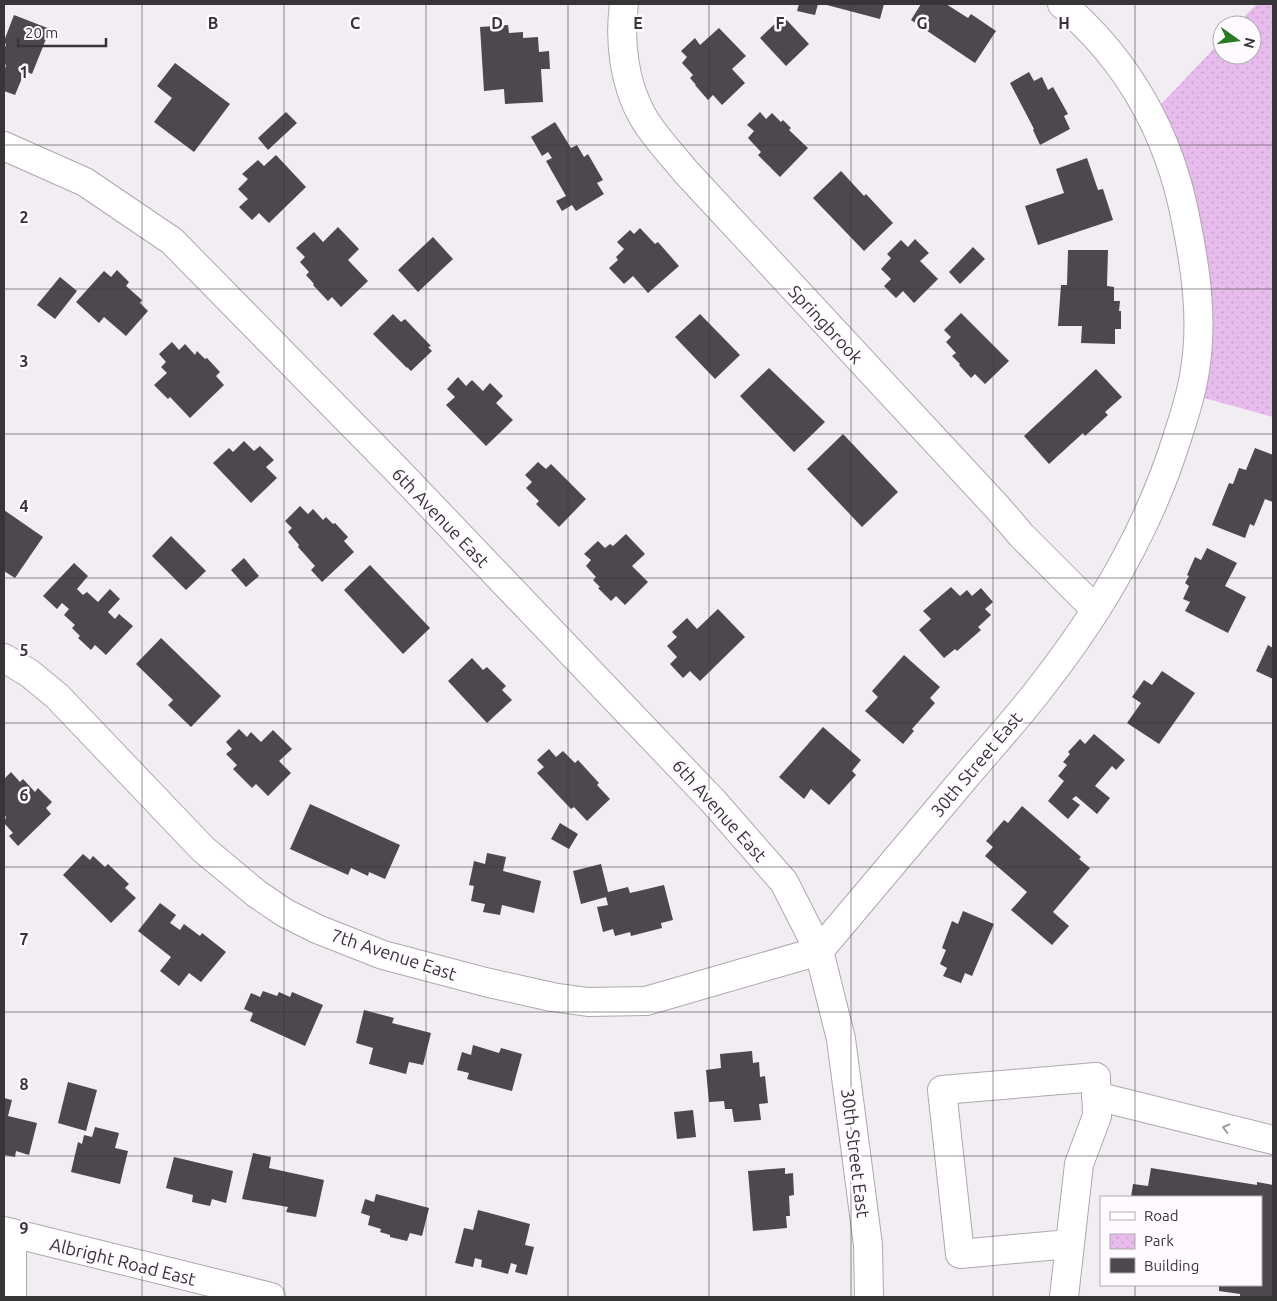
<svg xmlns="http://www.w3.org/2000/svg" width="1277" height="1301" font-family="Ubuntu,sans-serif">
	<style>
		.park { fill: url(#park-dots) }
		.building { fill: #4d484e }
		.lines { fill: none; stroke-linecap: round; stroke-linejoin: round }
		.minor-casing { stroke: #afa8af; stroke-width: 30 }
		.minor { stroke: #fff; stroke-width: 28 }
		.oneway { stroke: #9c9a9c }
		.grid { fill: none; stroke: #383538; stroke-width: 1; stroke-opacity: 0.55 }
		.labels { text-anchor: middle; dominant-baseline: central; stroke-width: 5; stroke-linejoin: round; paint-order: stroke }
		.street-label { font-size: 18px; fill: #383538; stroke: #fefaff }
		.grid-label { font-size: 16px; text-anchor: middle; font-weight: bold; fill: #383538; stroke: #fefaff; stroke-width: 5; stroke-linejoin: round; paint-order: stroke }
	</style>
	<defs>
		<pattern id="park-dots" width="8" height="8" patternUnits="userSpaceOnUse" patternTransform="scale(1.25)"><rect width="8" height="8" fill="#e7bced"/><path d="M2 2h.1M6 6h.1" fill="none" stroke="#c7a2cc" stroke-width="1.8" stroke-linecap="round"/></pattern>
	</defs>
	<rect width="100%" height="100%" fill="#f2ecf3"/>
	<path class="park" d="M1257 4H1273V417L1190 394 1198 334 1151 115 1222 40V55H1252V25H1236Z"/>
	<g class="building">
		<path d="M799 4H818L815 15 797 11Z"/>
		<path d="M823 4H884L880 19Z"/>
		<path d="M921 4H946L968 18 971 14 996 31 975 63 911 20Z"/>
		<path d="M14 15 50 29 32 74 25 71 15 95 4 91V72L6 65 4 64V49L6 45 4 41Z"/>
		<path d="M783 16 809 44 786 66 760 38Z"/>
		<path d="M508 25 509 33 523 32V38L538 37 539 52 549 51 550 69H541L543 102 505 104 504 89 484 91 480 27Z"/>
		<path d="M719 28 746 56 732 69 745 83 722 105 713 95 708 100 695 85H696L690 78 693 75 682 63 687 57 681 51 695 38 700 45Z"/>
		<path d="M175 63 230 104 194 152 154 122 172 98 157 86Z"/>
		<path d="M1029 72 1034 81 1042 77 1048 90 1053 87 1068 114 1064 116 1070 129 1040 145 1033 130 1034 129 1010 83Z"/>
		<path d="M286 112 297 123 268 150 258 138Z"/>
		<path d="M760 112 766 119 772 113 781 122 783 120 791 128 789 130 808 148 780 177 758 155 761 152 748 138 754 131 747 125Z"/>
		<path d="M555 122 571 148 577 145 584 157 588 154 603 180 597 183 604 194 576 211 572 205 562 211 556 201 566 196 546 161 552 158 548 152 542 156 531 137Z"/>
		<path d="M276 155 306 187 269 223 259 213 252 220 239 207 248 199 238 189 248 179 242 174 258 160 264 166Z"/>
		<path d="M1087 158 1098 190 1103 189 1113 220 1038 245 1025 206 1064 193 1056 169Z"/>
		<path d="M841 171 864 196 866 194 893 223 864 251 813 198Z"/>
		<path d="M338 227 359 249 348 260 368 281 341 307 332 297 328 301 313 285 314 284 306 275 309 272 300 262 305 257 296 248 314 232 323 242Z"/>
		<path d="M640 228 655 244 658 242 679 266 648 293 633 276 624 284 609 268 618 260 616 257 624 249 617 242 630 230 634 234Z"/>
		<path d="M433 237 453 259 418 292 398 270Z"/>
		<path d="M915 239 929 253 920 261 938 279 914 303 903 291 896 298 884 286 891 279 881 269 891 258 887 254 901 240 908 247Z"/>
		<path d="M973 247 985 259 960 284 949 272Z"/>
		<path d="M1068 250H1108L1107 286 1114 287V301H1120L1119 311H1121V329H1115V344L1081 343 1082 326H1058L1061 285H1067Z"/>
		<path d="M117 270 129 282 126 286 142 300 140 303 148 311 126 336 104 317 99 323 76 302 104 271 111 277Z"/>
		<path d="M60 277 77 291 55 319 37 305Z"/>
		<path d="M961 313 1009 361 985 384 975 374 971 378 959 365 960 364 952 356 956 353 946 342 951 337 944 330Z"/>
		<path d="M393 314 401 322 405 319 431 346 428 347 432 351 411 371 407 367V368L373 334Z"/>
		<path d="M700 314 740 355 715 379 675 337Z"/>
		<path d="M172 342 179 350 185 344 195 355 197 351 205 359 207 358 220 372 216 376 224 385 190 418 170 397 168 399 154 385 167 373 161 367 166 362 159 354Z"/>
		<path d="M769 368 825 422 794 452 740 396Z"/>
		<path d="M1096 369 1122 397 1105 412 1108 415 1085 436 1083 433 1049 464 1024 436Z"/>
		<path d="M458 377 466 386 472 380 483 391 490 383 503 396 496 403 513 420 486 446 446 405 455 397 447 389Z"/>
		<path d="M843 434 898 492 862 527 807 469Z"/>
		<path d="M244 441 254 451 260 446 274 460 266 467 277 478 251 503 213 463 229 448 233 452Z"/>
		<path d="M1255 448 1273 455 1272 479 1273 480V502L1265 499 1254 526 1250 524 1245 538 1212 525 1229 483 1233 484 1239 468 1246 470Z"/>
		<path d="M538 462 546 469 551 464 586 499 559 527 536 504 539 501 526 488 532 482 525 475Z"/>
		<path d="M300 506 308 514 313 509 323 520 326 517 333 524 335 523 348 537 344 541 354 552 322 582 311 570 315 566 298 547 299 545 288 532 292 528 285 521Z"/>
		<path d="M4 510 43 537 15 578 4 571Z"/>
		<path d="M626 534 645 554 632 566 648 582 625 605 616 596 611 601 598 588 600 587 593 580 596 577 586 566 591 560 584 554 598 541 605 548 610 544 613 546Z"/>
		<path d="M171 536 206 571 186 590 152 556Z"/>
		<path d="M1207 548 1237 563 1225 586 1246 597 1228 633 1185 611 1190 602 1183 599 1189 586 1185 583 1189 576 1187 575 1195 557 1201 560Z"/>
		<path d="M244 558 259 576 246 587 231 570Z"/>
		<path d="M74 563 88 576 77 589 83 595 87 592 98 602 110 589 120 599 108 612 115 619 119 614 133 626 106 655 95 645 91 650 78 638 80 636 72 628 75 625 64 615 69 609 62 603 57 609 43 596Z"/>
		<path d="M370 565 430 628 403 654 344 590Z"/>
		<path d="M951 587 960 596 967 590 972 596 981 588 993 602 985 609 991 615 978 627 981 630 957 651 955 649 944 658 919 630 931 619 923 611Z"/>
		<path d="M718 609 745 637 700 681 690 671 683 678 670 664 677 657 667 646 677 637 672 632 687 618 697 629Z"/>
		<path d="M161 638 221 696 191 727 168 705 173 700 136 664Z"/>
		<path d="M1268 645 1273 648V679L1256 671Z"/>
		<path d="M904 655 940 687 930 698 935 703 912 729 914 731 903 744 865 711 878 697 872 691Z"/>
		<path d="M472 658 483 670 487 667 506 686 502 690 512 700 487 723 448 681Z"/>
		<path d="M1162 671 1195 693 1159 744 1127 723 1141 703 1132 697 1144 680 1152 685Z"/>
		<path d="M823 727 861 760 852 771 856 775 829 805 811 789 804 799 779 777Z"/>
		<path d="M239 729 247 737 251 732 261 742 273 730 292 749 279 761 291 773 268 796 256 784 252 788 233 769 237 765 226 754 232 749 226 742Z"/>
		<path d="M1094 734 1125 760 1116 770 1112 766 1095 786 1110 798 1097 814 1076 796 1072 799 1080 805 1068 819 1048 801 1064 781 1058 776 1067 765 1063 762 1070 754 1068 752 1080 739 1085 744Z"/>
		<path d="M549 749 556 757 563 751 575 763 578 760 599 783 597 785 610 799 587 821 574 807 571 809 537 773 544 767 537 760Z"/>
		<path d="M11 772 20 782 23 779 35 792 38 788 52 802 46 808 51 814 18 846 9 836 13 833 4 823 6 817 4 815V779Z"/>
		<path d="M310 804 400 845 385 879 369 872 368 876 351 868 348 875 290 849Z"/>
		<path d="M1022 806 1081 857 1079 859 1090 868 1053 912 1069 926 1052 945 1011 910 1027 892 985 856 993 847 986 841 1004 820 1008 823Z"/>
		<path d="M560 823 578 834 569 849 551 839Z"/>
		<path d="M487 853 506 857 503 871 541 881 534 913 502 905 500 915 483 912 485 904 471 901 474 886 469 885 474 861 485 864Z"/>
		<path d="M83 854 90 860 93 856 105 867 108 864 129 884 125 888 136 898 111 923 63 875Z"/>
		<path d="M601 864 608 892 628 887 630 893 664 885 673 920 661 923 662 928 631 936 630 932 615 936 613 929 603 932 597 907 608 905 606 897 581 904 573 871Z"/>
		<path d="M160 903 176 915 170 923 180 930 184 924 200 936 202 933 226 952 201 982 189 973 179 986 160 971 171 957 138 931Z"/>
		<path d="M963 911 994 924 972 976 965 973 961 983 943 976 947 968 940 964 946 950 942 948 952 921 958 924Z"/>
		<path d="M263 991 277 996 279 992 290 997 292 992 323 1005 305 1046 250 1021 253 1013 244 1009 251 993 260 997Z"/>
		<path d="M364 1010 394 1018 392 1023 431 1033 423 1065 409 1062 406 1074 369 1064 373 1048 356 1043Z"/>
		<path d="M473 1045 499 1053 501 1048 522 1054 512 1091 467 1079 469 1073 457 1070 462 1052 471 1055Z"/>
		<path d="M752 1051 753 1063 759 1062 760 1077 765 1076 768 1103 759 1104 761 1120 734 1122 732 1109H725L724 1101 709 1102 706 1070 721 1068 720 1054Z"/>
		<path d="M68 1082 97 1090 86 1131 58 1123Z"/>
		<path d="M4 1098 12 1100 8 1116 37 1123 29 1155 16 1151 15 1157 4 1155Z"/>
		<path d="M693 1110 696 1137 677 1139 674 1112Z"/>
		<path d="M95 1127 119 1133 115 1148 128 1151 120 1184 71 1172 78 1142 82 1144 84 1135 92 1137Z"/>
		<path d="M253 1153 271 1157 269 1168 324 1180 316 1217 286 1212 288 1207 242 1199Z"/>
		<path d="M174 1157 233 1171 226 1203 212 1199 210 1206 192 1202 193 1195 166 1188Z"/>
		<path d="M785 1168V1174L793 1173 794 1195 789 1196 790 1216H786L787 1228 753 1231 748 1171Z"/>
		<path d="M1151 1168 1257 1185V1182L1273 1185V1297H1240V1294L1219 1291V1285H1261V1197H1131L1133 1184 1148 1186Z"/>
		<path d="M376 1194 429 1208 422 1236 410 1233 407 1241 390 1237V1235L380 1232 381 1229 368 1225 370 1216 361 1213 365 1199 374 1202Z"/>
		<path d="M478 1210 530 1224 525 1245 534 1247 527 1275 515 1272 517 1265 511 1263 508 1274 481 1267 482 1260 475 1258 473 1267 455 1263 464 1228 473 1230Z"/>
	</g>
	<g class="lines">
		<defs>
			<g id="minor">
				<path d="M624 4C619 41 624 84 643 117 653 135 673 156 686 172L998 508 1022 536 1096 610"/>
				<path d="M4 146 85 182 172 241 395 468 713 801 784 882 819 951 841 1039 868 1245 869 1297"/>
				<path d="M4 658 29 673 57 696 203 849 257 894 285 913 317 929 383 955 485 982 552 997 588 1002 646 1001 819 951"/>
				<path d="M819 951C867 894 914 838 962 781 988 750 1016 720 1041 687 1100 612 1150 526 1178 435 1185 414 1192 392 1195 370 1203 321 1196 270 1186 221 1170 136 1129 61 1062 4"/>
				<path d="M1096 1096 1273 1140"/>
				<path d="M4 1231 271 1297"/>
				<path d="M12 1297V1233"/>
				<path d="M1064 1297 1079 1164 1097 1116 1096 1077 942 1090 960 1254 1069 1244"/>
			</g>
		</defs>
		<use href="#minor" class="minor-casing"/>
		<use href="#minor" class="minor"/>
	</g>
	<defs><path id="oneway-chevron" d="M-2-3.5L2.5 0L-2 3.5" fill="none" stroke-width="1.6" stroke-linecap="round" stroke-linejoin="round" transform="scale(1.25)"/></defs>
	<use class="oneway" href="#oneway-chevron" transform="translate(1226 1128) rotate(-166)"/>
	<path class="grid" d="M142 4V1297M284 4V1297M426 4V1297M568 4V1297M709 4V1297M851 4V1297M993 4V1297M1135 4V1197M4 145H1273M4 289H1273M4 434H1273M4 578H1273M4 723H1273M4 867H1273M4 1012H1273M4 1156H1273M1135 1285V1297"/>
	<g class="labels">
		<g class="street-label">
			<text transform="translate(826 324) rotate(47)">Springbrook</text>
			<text transform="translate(441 517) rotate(46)">6th Avenue East</text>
			<text transform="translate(976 764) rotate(-50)">30th Street East</text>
			<text transform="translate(720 810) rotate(48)">6th Avenue East</text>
			<text transform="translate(394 954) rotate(18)">7th Avenue East</text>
			<text transform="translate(856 1153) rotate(83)">30th Street East</text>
			<text transform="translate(123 1261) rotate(14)">Albright Road East</text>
		</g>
	</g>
	<g class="grid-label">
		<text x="213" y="29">B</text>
		<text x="355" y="29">C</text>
		<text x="497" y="29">D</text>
		<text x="638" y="29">E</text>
		<text x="780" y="29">F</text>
		<text x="922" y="29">G</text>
		<text x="1064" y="29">H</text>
		<text x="24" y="78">1</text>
		<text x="24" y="223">2</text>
		<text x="24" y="367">3</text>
		<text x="24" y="512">4</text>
		<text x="24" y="656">5</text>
		<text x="24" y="801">6</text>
		<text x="24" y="945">7</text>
		<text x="24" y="1090">8</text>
		<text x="24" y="1234">9</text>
	</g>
	<rect width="1277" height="1301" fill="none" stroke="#383538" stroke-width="10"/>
	<rect x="1100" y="1196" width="162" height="90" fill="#fefaff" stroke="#afabaf"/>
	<rect x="1110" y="1212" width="25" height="8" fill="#ffffff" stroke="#afabaf"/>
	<text x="1144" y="1221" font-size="15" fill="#383538">Road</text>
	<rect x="1110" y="1234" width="25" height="15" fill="url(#park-dots)" stroke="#afabaf"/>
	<text x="1144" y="1246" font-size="15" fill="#383538">Park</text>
	<rect x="1110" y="1258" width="25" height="15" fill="#4d484e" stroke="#afabaf"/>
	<text x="1144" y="1271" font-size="15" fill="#383538">Building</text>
	<g transform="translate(1237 40) rotate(104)"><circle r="24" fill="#fefaff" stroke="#afabaf"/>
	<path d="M0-4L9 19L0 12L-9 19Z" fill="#2a7a23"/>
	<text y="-8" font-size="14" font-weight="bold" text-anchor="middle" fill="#383538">N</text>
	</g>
	<path d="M18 38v8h88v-8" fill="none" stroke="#383538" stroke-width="2.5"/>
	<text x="25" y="38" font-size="15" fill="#383538" stroke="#fefaff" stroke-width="4" paint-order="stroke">20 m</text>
</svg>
